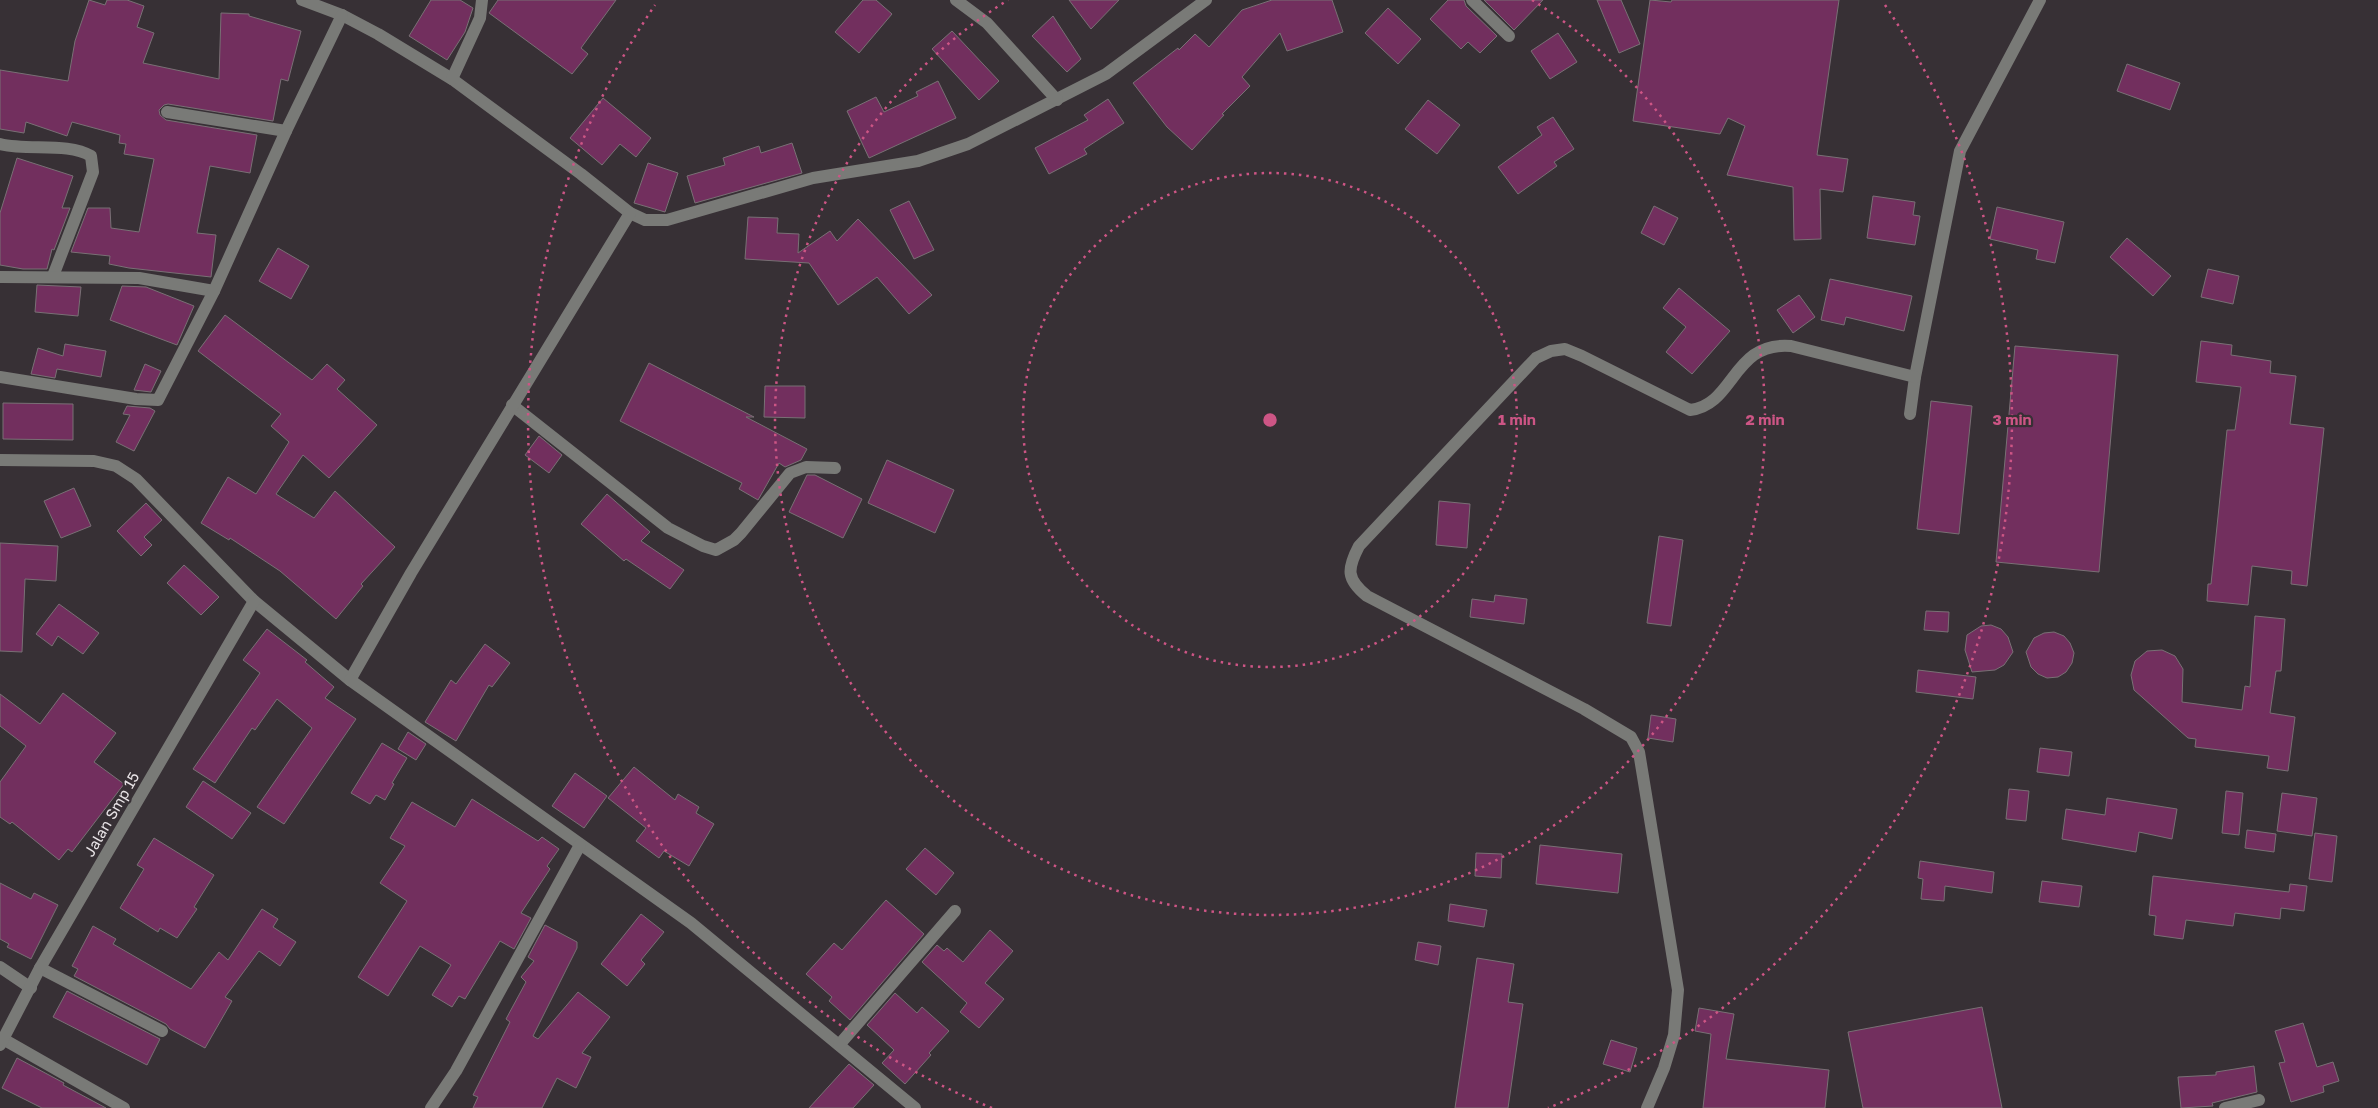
<svg xmlns="http://www.w3.org/2000/svg" width="2378" height="1108" font-family="'Golos Text',sans-serif">
	<style>
		.building { fill: #722f5e; stroke: #797075 }
		.lines { fill: none; stroke-linecap: round; stroke-linejoin: round }
		.minor { stroke: #797a77; stroke-width: 12 }
		.ring { fill: none; stroke: #cd5585; stroke-width: 2.5; stroke-dasharray: 2.5 5 }
		.labels { text-anchor: middle; dominant-baseline: central; stroke-width: 4.5; stroke-linejoin: round; paint-order: stroke }
		.street-label { font-size: 15px; fill: #e8e3e6; stroke: #373035 }
		.centre { fill: #cd5585; stroke: #373035; stroke-width: 2.5 }
		.ring-label { font-size: 15px; text-anchor: middle; font-weight: bold; fill: #cd5585; stroke: #373035; stroke-width: 4.5; stroke-linejoin: round; paint-order: stroke }
	</style>
	<rect width="100%" height="100%" fill="#373035"/>
	<g class="building">
		<path d="M89 0 105 5 107 0H127L144 6 137 27 154 33 143 63 219 79 221 13 249 14V16L301 31 288 81 281 79 273 121 168 104 164 105 159 110 160 115 166 120 257 135 250 173 210 166 197 233 216 235 211 277 129 268 109 264 110 256 71 252 88 208H110L111 228 139 232 154 159 124 154 126 144 119 143 120 135 72 122 67 136 26 122 24 133 0 129V70L68 81 75 41Z"/>
		<path d="M431 0H460L473 8 465 32 447 60 409 36Z"/>
		<path d="M498 0H616L581 48 588 54 572 74 489 13Z"/>
		<path d="M863 0H876L892 14 859 53 835 32Z"/>
		<path d="M1069 0H1119L1091 29Z"/>
		<path d="M1272 0H1332L1343 32 1287 51 1280 33 1242 77 1250 86 1222 114 1224 115 1192 150 1167 127 1133 83 1178 48 1179 50 1195 34 1209 47 1242 10Z"/>
		<path d="M1448 0H1464L1466 6 1497 36 1480 53 1468 42 1461 49 1430 19Z"/>
		<path d="M1484 0H1543L1514 30Z"/>
		<path d="M1597 0H1621L1640 44 1619 53Z"/>
		<path d="M1650 0 1671 2 1672 0H1839L1817 155 1848 159 1843 192 1820 189 1821 239 1794 240 1793 187 1727 175 1745 126 1728 118 1720 134 1633 121Z"/>
		<path d="M1388 8 1421 39 1398 64 1365 33Z"/>
		<path d="M1053 16 1081 59 1067 72 1032 36Z"/>
		<path d="M952 31 999 81 979 100 932 49Z"/>
		<path d="M1558 33 1577 62 1550 79 1531 51Z"/>
		<path d="M2127 64 2180 83 2170 110 2117 91Z"/>
		<path d="M938 81 956 118 869 158 847 111 876 97 884 112 918 96 916 92Z"/>
		<path d="M603 98 651 138 636 157 620 144 602 165 570 138Z"/>
		<path d="M1108 99 1124 123 1084 149 1087 154 1049 174 1035 148 1088 120 1084 115Z"/>
		<path d="M1428 100 1460 125 1437 154 1405 129Z"/>
		<path d="M1553 117 1574 149 1554 162 1557 166 1518 194 1498 167 1542 135 1537 127Z"/>
		<path d="M792 143 802 173 695 203 687 176 725 165 723 158 759 146 761 153Z"/>
		<path d="M17 158 73 176 62 208H70L54 250 52 249 47 269H23L0 265V213Z"/>
		<path d="M648 163 678 173 665 212 634 203Z"/>
		<path d="M1873 196 1915 202 1913 215 1920 216 1915 245 1867 238Z"/>
		<path d="M909 201 934 250 914 259 890 210Z"/>
		<path d="M1654 206 1678 218 1664 245 1641 233Z"/>
		<path d="M1997 207 2064 222 2055 263 2036 259 2038 250 1990 239Z"/>
		<path d="M748 217 778 218 777 233 799 234 798 253 830 231 837 241 858 219 932 295 909 314 877 277 838 305 809 263 745 259Z"/>
		<path d="M2127 238 2171 276 2153 296 2110 257Z"/>
		<path d="M278 248 309 266 291 299 259 281Z"/>
		<path d="M2208 269 2239 276 2233 304 2201 297Z"/>
		<path d="M1830 279 1912 296 1904 331 1846 317 1844 325 1821 320Z"/>
		<path d="M37 285 81 287 78 316 35 312Z"/>
		<path d="M122 286 146 287 194 306 177 345 110 320Z"/>
		<path d="M1679 288 1730 331 1692 374 1666 352 1686 327 1663 308Z"/>
		<path d="M1799 295 1815 317 1793 333 1777 310Z"/>
		<path d="M225 315 312 380 327 364 345 380 337 389 377 425 329 478 303 455 276 494 314 518 335 491 395 547 361 584 363 586 336 619 280 571 230 538 229 540 201 523 228 477 256 494 289 442 271 426 281 414 198 351Z"/>
		<path d="M2201 341 2232 345 2231 355 2271 361 2270 373 2296 376 2290 424 2324 428 2307 586 2291 584 2292 571 2252 566 2248 605 2207 601 2208 584H2211L2227 430H2235L2241 387 2196 382Z"/>
		<path d="M65 344 106 351 101 377 57 369 55 378 31 374 38 348 63 356Z"/>
		<path d="M2015 346 2118 355 2099 572 1996 562Z"/>
		<path d="M649 363 754 417H746L807 449 801 460 785 467 779 463 758 500 739 489 742 483 620 421Z"/>
		<path d="M145 364 161 371 151 392 134 390Z"/>
		<path d="M765 386H805V418L764 417Z"/>
		<path d="M1931 401 1972 406 1959 534 1917 529Z"/>
		<path d="M3 403 73 404V440L3 439Z"/>
		<path d="M127 406 150 408 155 411 134 451 116 442 130 415 123 414Z"/>
		<path d="M539 436 562 455 549 473 525 455Z"/>
		<path d="M887 460 954 490 935 533 868 503Z"/>
		<path d="M807 475H815L862 499 843 538 789 512Z"/>
		<path d="M74 488 91 526 61 538 44 501Z"/>
		<path d="M607 494 650 532 641 541 684 570 670 589 626 559 624 561 581 524Z"/>
		<path d="M1439 501 1470 504 1467 548 1436 545Z"/>
		<path d="M146 503 162 520 144 537 152 545 141 556 117 531Z"/>
		<path d="M1659 536 1683 540 1671 626 1647 623Z"/>
		<path d="M0 543 58 546 56 581 25 579 22 652 0 651Z"/>
		<path d="M184 565 219 597 201 615 167 583Z"/>
		<path d="M1495 595 1527 599 1524 624 1470 617 1472 599 1494 602Z"/>
		<path d="M59 604 99 633 83 654 58 636 52 646 36 634Z"/>
		<path d="M1926 611 1949 612 1948 632 1924 630Z"/>
		<path d="M2255 616 2285 619 2281 671H2276L2270 713 2295 717 2288 771 2267 768 2269 756 2195 747 2196 739 2188 738 2134 690 2131 675 2135 661 2147 651 2162 650 2175 656 2183 669 2182 702 2242 710 2245 686 2250 687Z"/>
		<path d="M1991 625 2001 629 2008 637 2013 652 2004 665 1995 670 1972 672 1965 650 1967 635 1981 626Z"/>
		<path d="M267 629 307 660 305 662 334 687 325 698 356 719 284 824 257 807 312 728 277 699 255 730 252 728 215 783 193 769 260 673 243 660Z"/>
		<path d="M2054 632 2064 636 2070 643 2074 653 2072 663 2066 672 2058 677 2047 678 2038 674 2031 667 2026 652 2034 638 2044 633Z"/>
		<path d="M485 644 510 663 492 687 489 685 456 741 425 722 451 680 456 684Z"/>
		<path d="M1918 670 1976 677 1973 699 1916 692Z"/>
		<path d="M63 693 116 733 94 762 124 784 72 852 68 849 59 860 12 822 10 824 0 817V782L26 746 0 726V694L40 724Z"/>
		<path d="M1651 715 1676 719 1673 742 1648 738Z"/>
		<path d="M408 732 426 744 416 760 398 749Z"/>
		<path d="M382 743 407 758 392 783 394 784 385 800 376 795 370 804 351 793Z"/>
		<path d="M2040 748 2072 752 2069 776 2037 772Z"/>
		<path d="M634 767 675 800 678 794 699 807 696 813 714 824 689 866 664 851 659 858 636 841 646 828 608 798Z"/>
		<path d="M575 773 607 796 584 828 552 806Z"/>
		<path d="M203 781 251 813 232 839 186 807Z"/>
		<path d="M2009 789 2029 791 2026 821 2006 819Z"/>
		<path d="M2226 791 2243 793 2239 835 2222 833Z"/>
		<path d="M2282 793 2317 798 2312 836 2277 831Z"/>
		<path d="M2107 798 2177 809 2172 839 2139 832 2136 852 2062 839 2066 809 2105 815Z"/>
		<path d="M472 799 538 841 542 837 559 849 547 866 550 869 521 913 531 918 514 949 500 941 465 999 459 996 452 1007 432 995 451 965 420 946 388 996 358 977 407 901 380 883 405 846 390 838 412 802 455 827Z"/>
		<path d="M2247 830 2276 834 2274 852 2245 848Z"/>
		<path d="M2315 833 2337 836 2332 882 2309 879Z"/>
		<path d="M154 838 214 875 194 907 197 909 177 938 160 928 158 932 120 908 144 869 137 865Z"/>
		<path d="M1540 845 1622 854 1618 893 1536 884Z"/>
		<path d="M925 848 954 873 936 895 906 869Z"/>
		<path d="M1476 853 1502 854 1501 878 1475 876Z"/>
		<path d="M1920 861 1994 872 1992 893 1945 886 1944 901 1921 899 1923 879 1918 878Z"/>
		<path d="M2153 876 2289 892 2290 884 2307 886 2304 911 2281 908 2280 919 2235 913 2233 926 2186 920 2183 939 2154 935 2156 916 2149 915Z"/>
		<path d="M2042 881 2082 886 2079 907 2039 902Z"/>
		<path d="M0 883 31 899 34 893 58 905 31 959 7 947 9 944 0 939Z"/>
		<path d="M886 900 924 934 850 1020 829 1001 832 997 806 974 834 943 842 950Z"/>
		<path d="M1450 904 1487 910 1484 927 1448 921Z"/>
		<path d="M262 909 278 919 273 927 296 942 280 966 259 951 225 997 232 1001 205 1048 170 1029 166 1024 74 976 78 969 72 966 93 926 116 939 113 944 191 989 219 952 228 960Z"/>
		<path d="M641 914 664 932 641 960 645 964 627 986 601 964Z"/>
		<path d="M545 925 577 942V948L533 1036 538 1039 578 992 610 1017 582 1053 591 1057 576 1088 557 1078 542 1108H473L478 1097 473 1095 510 1022 506 1019 526 982 521 977 534 961 528 957Z"/>
		<path d="M990 930 1013 951 985 983 1004 999 979 1028 960 1012 967 1003 922 962 937 945 944 951 947 948 963 962Z"/>
		<path d="M1418 942 1441 946 1438 965 1415 960Z"/>
		<path d="M1477 958 1514 964 1508 1002 1523 1004 1508 1108H1455Z"/>
		<path d="M67 991 160 1039 147 1065 53 1017Z"/>
		<path d="M895 993 917 1013 922 1007 949 1031 929 1053 931 1055 905 1084 882 1063 894 1050 867 1025Z"/>
		<path d="M1982 1007 2002 1108H1863L1848 1032Z"/>
		<path d="M1699 1008 1734 1014 1726 1059 1829 1070 1825 1108H1703L1711 1034 1695 1031Z"/>
		<path d="M2303 1023 2317 1067 2333 1062 2339 1081 2323 1086 2324 1092 2291 1102 2279 1063 2285 1062 2275 1031Z"/>
		<path d="M1611 1040 1637 1048 1630 1072 1603 1064Z"/>
		<path d="M17 1058 64 1083 63 1085 106 1108H42L2 1088Z"/>
		<path d="M849 1064 874 1085 853 1108H809Z"/>
		<path d="M2254 1066 2257 1092 2212 1103 2213 1106 2181 1108 2178 1077 2216 1075V1072Z"/>
	</g>
	<g class="lines">
		<g class="minor">
			<path d="M302 0 342 15 378 34 452 79 581 174 630 213 645 220H667L813 178 918 161 968 144 1106 74 1206 0"/>
			<path d="M956 0 987 23 1057 100"/>
			<path d="M1472 0 1509 36"/>
			<path d="M452 79 480 18 482 0"/>
			<path d="M167 112 286 131"/>
			<path d="M0 144C28 151 68 142 91 156L93 172 53 276"/>
			<path d="M0 277 139 278 214 291"/>
			<path d="M0 377 136 399 158 400 214 291 286 131 342 15"/>
			<path d="M512 405 668 528 703 546 716 550 734 540 741 533 790 473 806 467 835 468"/>
			<path d="M1910 414 1915 377 1960 151 2040 0"/>
			<path d="M0 460 94 461 116 466 136 479 254 601 350 680 411 573 630 213"/>
			<path d="M350 680 691 923 915 1108"/>
			<path d="M0 967 31 988"/>
			<path d="M40 968 162 1031"/>
			<path d="M3 1039 124 1108"/>
			<path d="M0 1045 40 968 254 601"/>
			<path d="M839 1045 955 911"/>
			<path d="M431 1108 456 1071 580 845"/>
			<path d="M1647 1108 1664 1068 1674 1035 1678 990 1639 752 1631 737 1584 709 1367 596C1346 579 1347 569 1359 546L1536 358 1551 351 1565 349 1582 356 1690 410C1735 405 1732 341 1791 346L1915 377"/>
			<path d="M2225 1108 2259 1100"/>
		</g>
	</g>
	<g class="ring">
		<circle cx="1270" cy="420" r="247"/>
		<path d="M1532 0A495 495 0 1 1 1008 0"/>
		<path d="M992 1108A742 742 0 0 1 655 5M1885 5A742 742 0 0 1 1548 1108"/>
	</g>
	<g class="labels">
		<g class="street-label">
			<text transform="translate(111 814) rotate(-60)">Jalan Smp 15</text>
		</g>
	</g>
	<circle cx="1270" cy="420" r="8" class="centre"/>
	<g class="ring-label">
		<text x="1517" y="425">1 min</text>
		<text x="1765" y="425">2 min</text>
		<text x="2012" y="425">3 min</text>
	</g>
</svg>
